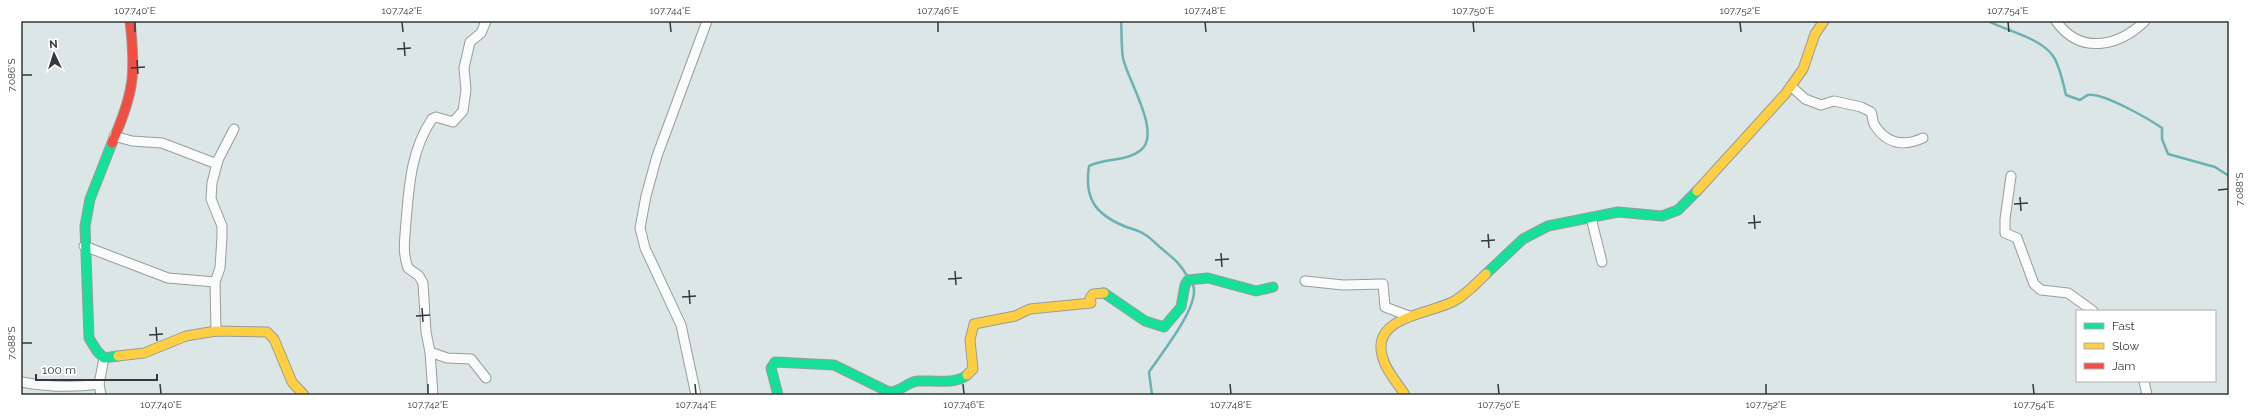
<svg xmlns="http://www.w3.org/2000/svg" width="2250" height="416" font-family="Raleway,sans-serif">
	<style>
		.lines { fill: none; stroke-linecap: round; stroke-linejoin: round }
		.stream { stroke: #6bb2b2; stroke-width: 2.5 }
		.street-casing { stroke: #979d9d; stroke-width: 11 }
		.fast-casing { stroke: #979d9d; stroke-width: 11 }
		.slow-casing { stroke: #979d9d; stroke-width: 11 }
		.jam-casing { stroke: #979d9d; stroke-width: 11 }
		.street { stroke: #fafbfb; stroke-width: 9 }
		.fast { stroke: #16e098; stroke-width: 9 }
		.slow { stroke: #ffcf43; stroke-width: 9 }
		.jam { stroke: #f24e42; stroke-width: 9 }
		.ticks { fill: none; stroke: #333939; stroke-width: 1.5 }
		.neatline { fill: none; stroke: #333939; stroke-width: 1.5 }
		.ticks-label { font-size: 10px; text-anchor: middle; fill: #333939 }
	</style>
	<rect width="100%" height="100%" fill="#dce6e6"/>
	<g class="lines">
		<g class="stream">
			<path d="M1121 21C1122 33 1121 46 1123 58 1127 79 1162 133 1141 150 1126 162 1105 158 1089 166 1084 198 1095 214 1124 226 1131 229 1138 230 1144 234 1151 238 1155 243 1161 248 1175 260 1177 260 1188 277"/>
			<path d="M1988 21C2007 31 2041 38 2053 56 2060 66 2063 83 2066 95L2080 100C2082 99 2085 96 2088 95 2102 92 2149 119 2162 128V139L2168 154 2215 167 2229 176"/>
			<path d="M1152 395 1149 372C1161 354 1201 305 1193 285"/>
		</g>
		<defs>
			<g id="street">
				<path d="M2056 21C2080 55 2118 47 2145 21"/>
				<path d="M1791 86 1805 99 1821 105 1834 101 1861 107 1871 112C1873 116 1872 120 1874 124 1886 144 1903 147 1923 138"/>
				<path d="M114 136 132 141 162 143 217 164"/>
				<path d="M2011 176 2005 219V233L2017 238 2034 284 2041 290 2068 293 2093 311"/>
				<path d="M1591 218 1602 262"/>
				<path d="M84 246 168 278 215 282"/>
				<path d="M1305 281 1343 285 1383 284 1385 307 1409 316"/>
				<path d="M216 331 215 282 220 268 222 237V226L211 199 212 183 218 160 234 129"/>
				<path d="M430 352 447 358 471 359 486 378"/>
				<path d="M2144 381 2147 395"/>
				<path d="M21 382C48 387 72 388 99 384L104 358"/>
				<path d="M99 384 101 395"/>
				<path d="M433 395 430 352 426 332 423 283 419 276 408 268C402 252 405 238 406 222 409 186 411 150 432 119L436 117 453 122 463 111 466 90 464 68 470 42 481 33 486 21"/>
				<path d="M696 395 681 325 645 248 640 228 646 196 657 156 707 21"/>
			</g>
			<g id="fast">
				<path d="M112 143 90 199 85 226 89 338 97 351 104 358 118 356"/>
				<path d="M1486 274 1523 239 1548 226 1618 212 1662 216 1678 210 1697 191"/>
				<path d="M1104 293 1145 321 1164 327 1181 307 1185 285 1188 280 1208 278 1256 291 1273 287"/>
				<path d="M778 395 771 368 775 362 834 365 889 392C901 392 907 382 918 381 932 380 955 385 967 375"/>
			</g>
			<g id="slow">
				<path d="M1697 191 1786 93 1803 69 1815 34 1824 21"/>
				<path d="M118 356 144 353 186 336 216 331 267 332 274 339 292 382 304 395"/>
				<path d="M967 375 973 369 970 340 974 324 1015 316 1030 309 1091 303 1090 298 1093 294 1104 293"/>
				<path d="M1405 395C1397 382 1385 370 1382 355 1372 315 1434 314 1456 300 1467 293 1477 283 1486 274"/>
			</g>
			<path id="jam" d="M112 143C134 93 136 74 130 21"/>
		</defs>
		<use href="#street" class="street-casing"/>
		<use href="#fast" class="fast-casing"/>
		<use href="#slow" class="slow-casing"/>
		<use href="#jam" class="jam-casing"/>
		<use href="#street" class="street"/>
		<use href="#fast" class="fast"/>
		<use href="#slow" class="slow"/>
		<use href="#jam" class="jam"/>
	</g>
	<path class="ticks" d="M135 22V32M402 22 403 32M670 22 671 32M938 22V32M1205 22 1206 32M1473 22 1474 32M1740 22 1741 32M2008 22 2009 32M404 42 405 56M397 49 411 48M137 60 138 74M131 68 145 67M22 75H32M2218 190 2228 189M2020 197 2021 211M2014 204 2028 203M1754 215 1755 229M1748 223 1761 222M1488 234 1489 248M1481 241 1495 240M1221 253 1222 267M1215 260 1229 259M955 271 956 285M948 279 962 278M689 290 690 304M682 297 696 296M422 308 423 322M416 316 430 315M156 327 157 341M149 335 163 334M22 343H32M160 384 161 394M428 384V394M695 384 696 394M963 384 964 394M1230 384 1231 394M1498 384 1499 394M1766 384V394M2033 384 2034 394"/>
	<rect width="2250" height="416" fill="none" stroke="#ffffff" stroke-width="44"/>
	<rect x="2076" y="310" width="140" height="72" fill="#ffffff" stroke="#adb0b0"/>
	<rect x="2084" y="323" width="20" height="6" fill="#16e098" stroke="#adb0b0"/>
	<text x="2112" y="330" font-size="12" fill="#333939">Fast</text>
	<rect x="2084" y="343" width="20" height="6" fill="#ffcf43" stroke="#adb0b0"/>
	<text x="2112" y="350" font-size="12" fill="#333939">Slow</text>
	<rect x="2084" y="363" width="20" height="6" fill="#f24e42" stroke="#adb0b0"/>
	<text x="2112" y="370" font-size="12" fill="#333939">Jam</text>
	<g transform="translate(54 54) rotate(356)" stroke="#ffffff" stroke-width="3" paint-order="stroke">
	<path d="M0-3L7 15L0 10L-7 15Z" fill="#333939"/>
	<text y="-6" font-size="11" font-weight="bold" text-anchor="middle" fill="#333939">N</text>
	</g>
	<path d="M36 374v6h121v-6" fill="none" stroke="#333939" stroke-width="2"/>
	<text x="42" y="374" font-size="12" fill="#333939" stroke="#ffffff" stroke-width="3" paint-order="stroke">100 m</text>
	<rect x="22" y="22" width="2206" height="372" class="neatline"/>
	<g class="ticks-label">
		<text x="135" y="14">107.740°E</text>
		<text x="402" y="14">107.742°E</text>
		<text x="670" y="14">107.744°E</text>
		<text x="938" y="14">107.746°E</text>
		<text x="1205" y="14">107.748°E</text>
		<text x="1473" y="14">107.750°E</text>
		<text x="1740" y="14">107.752°E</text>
		<text x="2008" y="14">107.754°E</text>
		<text transform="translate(11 75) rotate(-90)" y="4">7.086°S</text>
		<text transform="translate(2239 189) rotate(-90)" y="4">7.088°S</text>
		<text transform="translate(11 343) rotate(-90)" y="4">7.088°S</text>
		<text x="161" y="408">107.740°E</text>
		<text x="428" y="408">107.742°E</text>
		<text x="696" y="408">107.744°E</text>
		<text x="964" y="408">107.746°E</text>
		<text x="1231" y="408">107.748°E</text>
		<text x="1499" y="408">107.750°E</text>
		<text x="1766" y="408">107.752°E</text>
		<text x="2034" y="408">107.754°E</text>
	</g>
</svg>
